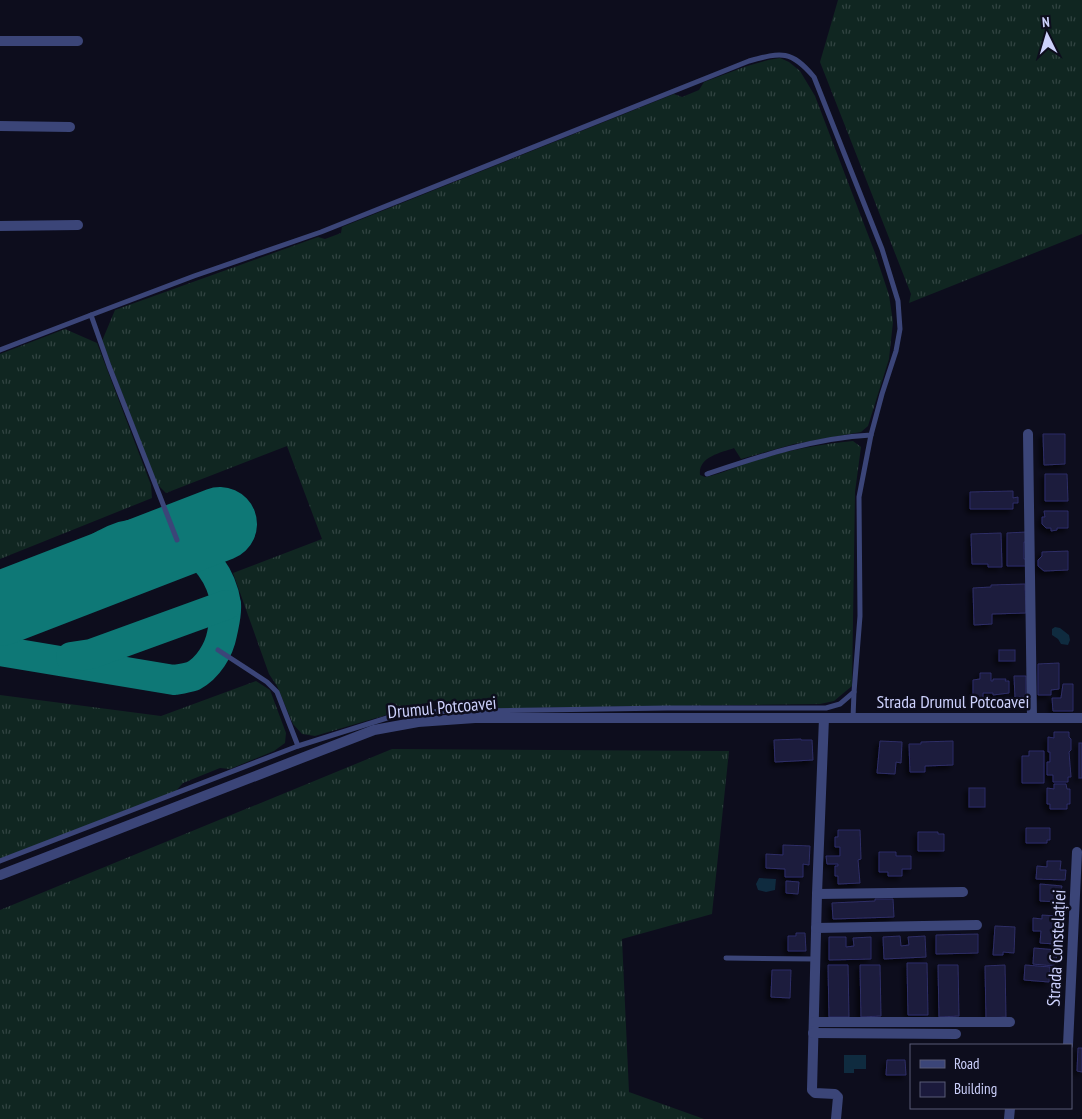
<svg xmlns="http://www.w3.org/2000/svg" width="1082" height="1119" font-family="'PT Sans Narrow',sans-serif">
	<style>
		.grass { fill: url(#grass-tufts) }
		.water { fill: #0f2b3f }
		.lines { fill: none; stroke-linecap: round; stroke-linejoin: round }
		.taxiway { stroke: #0e7876; stroke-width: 30 }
		.runway { stroke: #0e7876; stroke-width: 74 }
		.building { fill: #1b1a3c; stroke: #2e2e66; filter: url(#shadow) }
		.lane { stroke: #3b4578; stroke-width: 5 }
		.street { stroke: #3b4578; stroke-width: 10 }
		.labels { text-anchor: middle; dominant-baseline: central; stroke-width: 5; stroke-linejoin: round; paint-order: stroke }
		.street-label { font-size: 18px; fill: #ccd0fb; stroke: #0d0d1d }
	</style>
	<defs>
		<pattern id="grass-tufts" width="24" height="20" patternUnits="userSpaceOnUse" patternTransform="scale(1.25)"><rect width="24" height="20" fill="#102621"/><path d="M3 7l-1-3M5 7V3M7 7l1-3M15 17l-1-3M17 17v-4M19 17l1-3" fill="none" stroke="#324442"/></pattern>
		<filter id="shadow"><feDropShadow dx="-3.5" dy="3.5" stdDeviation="2.5" flood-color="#0009"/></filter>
	</defs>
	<rect width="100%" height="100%" fill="#0d0d1d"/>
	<g class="grass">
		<path d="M838 0H1082V234L909 303 911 294 820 62Z"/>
		<path d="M780 58 789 62 800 71 815 96 875 253 889 295 893 322 889 359 868 426 861 432 794 444 741 459 734 448C720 453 698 457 700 475L705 477C722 474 737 466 753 461 785 451 819 444 853 441L861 447 855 492 852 686 834 701 820 704 462 709 437 700 315 736 302 734 293 724 277 686 269 674 233 573 322 539 287 446 166 493 157 484 102 341 115 310 318 237 325 239 341 233 342 227 674 94 682 97 699 90 704 82 747 66 768 60Z"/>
		<path d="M65 329 97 343 151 485 152 498 0 559V354Z"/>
		<path d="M256 681 270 690 286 733 285 743 274 751 230 769 220 768 183 783 176 791 0 859V695L161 716Z"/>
		<path d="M392 749 729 751 712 914 622 939 629 1092 704 1119H0V910Z"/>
	</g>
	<g class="water">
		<path d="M1055 627 1060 628 1069 635 1070 640 1068 645 1061 644 1058 639 1052 635V629Z"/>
		<path d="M759 878 776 879 775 890 766 892 758 890 756 884Z"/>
		<path d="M844 1055H866V1069H854V1073H844Z"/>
	</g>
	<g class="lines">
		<g class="taxiway">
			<path d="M0 651 174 680C180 679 187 678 193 676 208 668 219 650 222 634 224 624 227 614 226 604 217 547 156 515 105 544 89 552 78 567 69 582"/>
			<path d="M71 657 91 654 226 605"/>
		</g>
		<path class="runway" d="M0 609 220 524"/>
	</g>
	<g class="building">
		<path d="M1043 434H1065V464L1044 465Z"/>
		<path d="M1045 474H1067L1068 501H1045Z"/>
		<path d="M1013 491V498L1018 497V503H1013V509H970V492Z"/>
		<path d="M1044 511H1068V528H1057V530L1051 531V528H1046L1042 524V517H1045Z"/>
		<path d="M1027 532V542H1024V559H1028V566H1007V533Z"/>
		<path d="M1001 533 1002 567H988V564H972L971 534Z"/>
		<path d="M1068 551V570L1044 571 1038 566V560L1042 556V552Z"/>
		<path d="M1025 584 1026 613 992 614V624L974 625 973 588 991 587V585Z"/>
		<rect x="999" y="650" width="16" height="11"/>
		<path d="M1059 663V689L1051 690V695H1038V664Z"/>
		<path d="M980 673H991V681H993V679H1006L1005 681H1009V693L993 695V693H983V702H973V680L980 679Z"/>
		<path d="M1014 676H1026V697H1015Z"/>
		<path d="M1063 684H1073V711H1053L1052 698H1061Z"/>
		<path d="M1054 732H1069V737L1071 739V750L1069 752 1071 777H1068V782H1053V775H1047V762H1050V752H1048V737L1054 738Z"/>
		<path d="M801 739V740H812L813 760 775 762 774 740Z"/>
		<path d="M880 741 902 742 901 763 896 762 895 774 877 773Z"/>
		<path d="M953 741V765L925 766V772H910L909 744H921V742Z"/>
		<rect x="1079" y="743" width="3" height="35"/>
		<path d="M1029 751H1044V783H1022V756H1029Z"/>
		<path d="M1054 784H1066L1067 789H1070V804H1067V809H1050V804H1047V788L1054 789Z"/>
		<rect x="969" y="788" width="16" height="19"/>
		<path d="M1026 828H1050V840H1047V843H1026Z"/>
		<path d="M838 830H860L861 859 858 860 860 883 838 884V876H835V866H838V864H827L826 856H840V847H835V837H838Z"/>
		<path d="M918 832H938V834H944V851H918Z"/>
		<path d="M783 845 810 846 809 865 803 864V877H785V869L766 868V854L783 855Z"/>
		<path d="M879 852H896V856H911V869H902V876H888V872H879Z"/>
		<path d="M1047 861H1061L1060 870H1066L1065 880 1036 879 1037 866 1047 867Z"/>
		<path d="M786 881 799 882 798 894 786 893Z"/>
		<path d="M1040 884 1062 886 1061 891H1064L1063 902 1040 901Z"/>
		<path d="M875 899H893L894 917 833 919 832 903 875 901Z"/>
		<path d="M1042 915 1056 916 1055 944 1040 943 1041 931H1033V918L1042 919Z"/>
		<path d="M995 926 1015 927 1014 953 1003 952V955H993Z"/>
		<path d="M796 933H805L806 951H788V936H796Z"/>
		<path d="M978 934V953L936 954V935Z"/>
		<path d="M900 936 901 946 909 945 908 937 925 936 926 957 884 959 883 937Z"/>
		<path d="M829 937H846V947L854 946 853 938 871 937V959L829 960Z"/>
		<path d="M1034 948 1057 950 1056 963H1054V966L1033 964Z"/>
		<path d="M907 963H927L928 1015H908Z"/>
		<path d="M828 965H848L849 1017H829Z"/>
		<path d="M860 965H880L881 1016 861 1017Z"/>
		<path d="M938 965H958L959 1016 939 1017Z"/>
		<path d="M1005 965 1006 1017 986 1018 985 966Z"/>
		<path d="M1025 965 1050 967 1049 982 1024 980Z"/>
		<path d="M772 970H791L790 998 771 997Z"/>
		<path d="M1078 1048H1082V1072L1077 1071Z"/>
		<path d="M887 1060H905L906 1075H886Z"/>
	</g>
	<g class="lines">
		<g class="lane">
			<path d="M91 315 194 276 321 232 749 61C782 52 791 50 814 77L882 249 898 301 900 329 896 351 882 394 871 435C814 438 761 456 707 474"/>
			<path d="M0 350 91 315 109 366 177 540"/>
			<path d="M218 650 267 682 277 692 298 746"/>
			<path d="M853 718 854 692"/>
			<path d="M0 861 298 746 406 712 667 708H826L840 704 854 692 860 616 859 497 871 435"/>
			<path d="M726 958 815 959"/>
		</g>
		<g class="street">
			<path d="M0 41H78"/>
			<path d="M0 126 70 127"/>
			<path d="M0 226 78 225"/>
			<path d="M1028 434 1032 718"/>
			<path d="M824 718 817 894 812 1090 815 1093 835 1094 838 1097 836 1119"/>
			<path d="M0 875 374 730 418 722 475 718H1082"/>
			<path d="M817 894 963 892"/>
			<path d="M816 928 977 925"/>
			<path d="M814 1022H1010"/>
			<path d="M813 1033 956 1034"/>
			<path d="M1068 1045 1077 852"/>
			<path d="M1009 1119 1010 1108"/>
		</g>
	</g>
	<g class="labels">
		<g class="street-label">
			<text x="953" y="701">Strada Drumul Potcoavei</text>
			<text transform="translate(442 707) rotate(-5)">Drumul Potcoavei</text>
			<text transform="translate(1056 948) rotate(-87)">Strada Constelației</text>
		</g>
	</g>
	<rect x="910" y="1044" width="162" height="65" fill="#0d0d1d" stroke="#595b76"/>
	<rect x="920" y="1060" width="25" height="8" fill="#3b4578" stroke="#595b76"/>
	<text x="954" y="1069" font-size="15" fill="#ccd0fb">Road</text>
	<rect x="920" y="1082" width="25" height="15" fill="#1b1a3c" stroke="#595b76"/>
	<text x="954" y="1094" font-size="15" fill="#ccd0fb">Building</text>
	<g transform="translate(1047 35) rotate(355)" stroke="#0d0d1d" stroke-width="4" paint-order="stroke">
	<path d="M0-4L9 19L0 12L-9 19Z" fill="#ccd0fb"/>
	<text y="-8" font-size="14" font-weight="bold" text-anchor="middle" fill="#ccd0fb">N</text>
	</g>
</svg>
